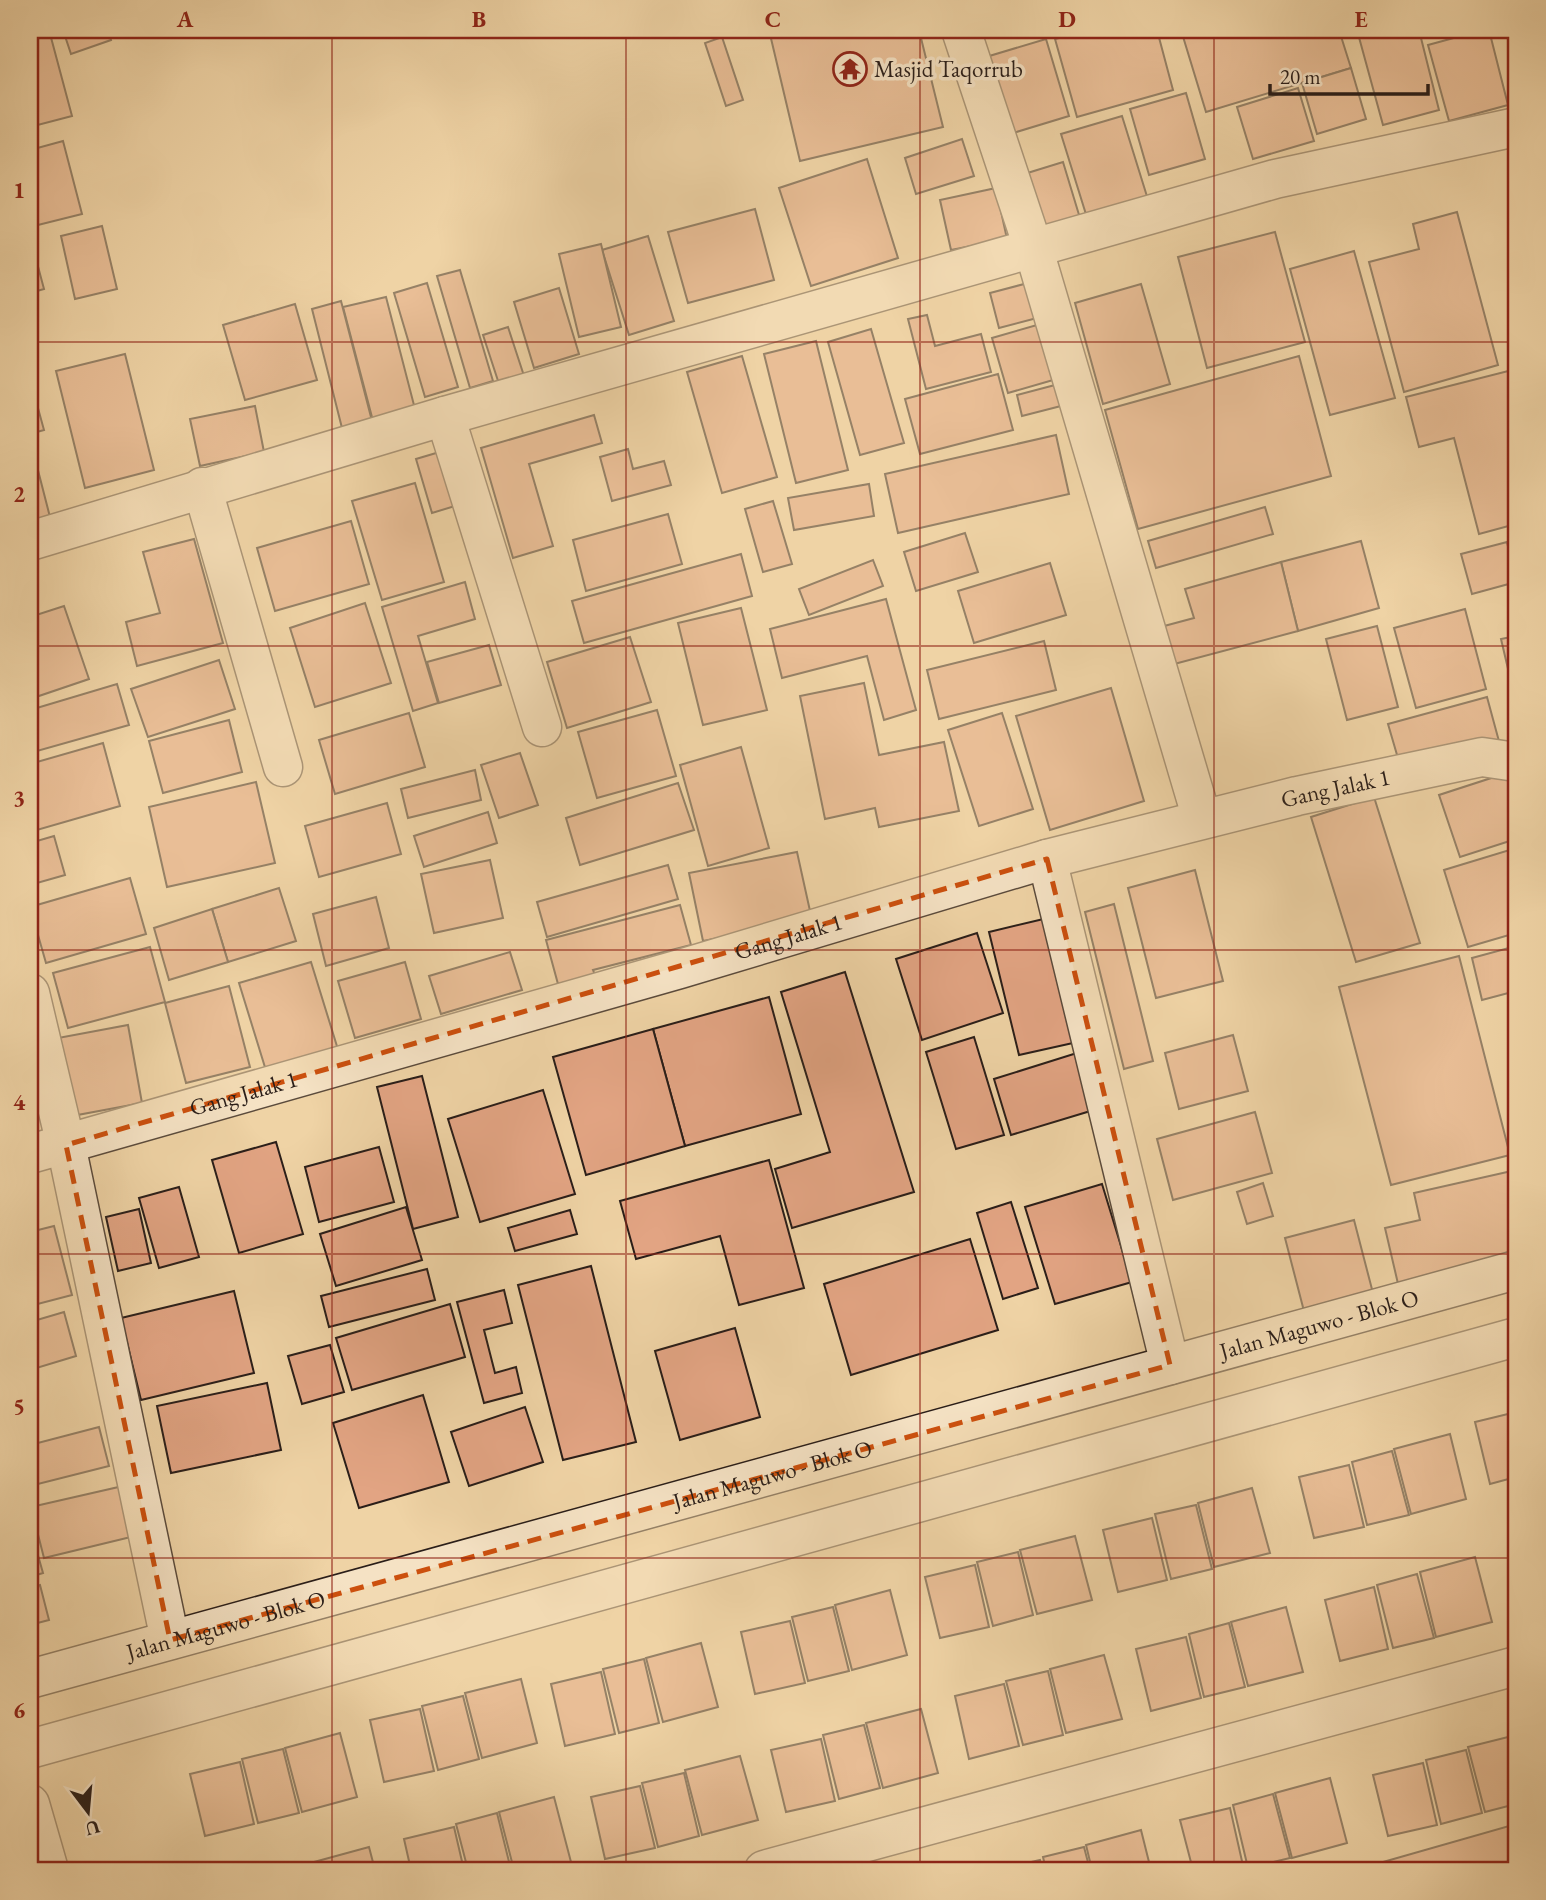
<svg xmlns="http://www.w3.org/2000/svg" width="1546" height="1900" font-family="'EB Garamond',serif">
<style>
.building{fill:#e2a483;stroke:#2a1e19;stroke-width:2}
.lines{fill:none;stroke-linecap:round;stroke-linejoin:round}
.street-casing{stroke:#5b4b3c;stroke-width:41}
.secondary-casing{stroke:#2a1e19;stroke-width:41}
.street{stroke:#f5e2c4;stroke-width:38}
.secondary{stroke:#f5e2c4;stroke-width:38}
.marked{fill:none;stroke:#cc500e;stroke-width:5;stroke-dasharray:14 9;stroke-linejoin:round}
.grid{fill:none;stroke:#8f2418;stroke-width:2;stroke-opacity:0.55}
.labels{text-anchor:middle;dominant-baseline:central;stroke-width:7;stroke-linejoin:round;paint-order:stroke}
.poi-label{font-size:23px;fill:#2a1e19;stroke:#f5e2c4;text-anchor:start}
.street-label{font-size:23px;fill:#2a1e19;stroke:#f5e2c4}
.neatline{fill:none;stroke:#8f2418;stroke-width:2.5}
.grid-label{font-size:23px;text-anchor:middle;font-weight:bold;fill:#8f2418}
</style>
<rect width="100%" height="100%" fill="#efd3a5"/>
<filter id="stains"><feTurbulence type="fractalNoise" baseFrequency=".00286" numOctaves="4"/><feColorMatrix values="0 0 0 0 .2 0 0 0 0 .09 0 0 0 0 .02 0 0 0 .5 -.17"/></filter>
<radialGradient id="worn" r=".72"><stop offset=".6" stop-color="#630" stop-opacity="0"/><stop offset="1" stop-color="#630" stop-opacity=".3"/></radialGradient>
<g class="building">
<path d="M30,30H49L72,116L30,127Z"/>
<path d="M63,30H108L111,40L71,54Z"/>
<path d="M769,30H919L943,127L800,161Z"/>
<path d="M1036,30H1058L1038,35Z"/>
<path d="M1089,30H1157L1173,90L1077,117L1055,39Z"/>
<path d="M1181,30H1339L1351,68L1206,112Z"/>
<path d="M1357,30H1419L1439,110L1383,125Z"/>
<path d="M1483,30H1489L1508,105L1449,121L1428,45Z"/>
<path d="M722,37L743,100L726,106L705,43Z"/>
<path d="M1046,39L1069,116L1010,134L986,57Z"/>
<path d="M1351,68L1366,119L1317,134L1302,83Z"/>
<path d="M1298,88L1314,141L1253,159L1237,107Z"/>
<path d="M1186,93L1205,159L1149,175L1130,109Z"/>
<path d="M1122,116L1150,206L1089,224L1061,134Z"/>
<path d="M962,139L974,176L916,194L905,158Z"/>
<path d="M63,141L82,214L30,227V150Z"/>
<path d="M867,159L898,258L811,286L779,188Z"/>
<path d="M1063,162L1083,228L1041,241L1021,175Z"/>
<path d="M996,188L1007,239L951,250L940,200Z"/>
<path d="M755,209L774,280L688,303L668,232Z"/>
<path d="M1457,212L1498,365L1404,392L1369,262L1419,249L1413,224Z"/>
<path d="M102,226L117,289L75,299L61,236Z"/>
<path d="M1275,232L1305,342L1207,368L1178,257Z"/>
<path d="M648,236L674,321L629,335L602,250Z"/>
<path d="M601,244L621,327L579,337L559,254Z"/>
<path d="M1354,251L1395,398L1330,415L1290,269Z"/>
<path d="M36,259L44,289L30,293V260Z"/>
<path d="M460,270L493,381L470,388L437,276Z"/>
<path d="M427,283L458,387L425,397L394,293Z"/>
<path d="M1028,283L1037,318L999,328L990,293Z"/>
<path d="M1141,284L1170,384L1103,404L1075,303Z"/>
<path d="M559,288L579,354L534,368L514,302Z"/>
<path d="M386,297L415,409L373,421L343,307Z"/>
<path d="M341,301L372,421L342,428L312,309Z"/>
<path d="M295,304L317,380L245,400L223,325Z"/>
<path d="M927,315L935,346L981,334L991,372L926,389L908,319Z"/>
<path d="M1044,323L1060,378L1008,393L992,338Z"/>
<path d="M508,327L527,385L502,393L483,335Z"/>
<path d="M871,329L904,443L860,455L828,342Z"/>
<path d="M816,341L848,470L796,483L764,354Z"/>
<path d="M125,354L154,470L85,488L56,371Z"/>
<path d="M742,356L777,477L722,493L687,372Z"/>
<path d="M1299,356L1331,476L1138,529L1105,410Z"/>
<path d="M1516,369V524L1479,534L1454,438L1419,447L1406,397Z"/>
<path d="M998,374L1013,430L920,454L905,399Z"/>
<path d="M30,379L44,430L30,434Z"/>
<path d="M1055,385L1061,406L1022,416L1017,395Z"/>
<path d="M255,406L264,452L200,466L190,419Z"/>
<path d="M594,415L602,443L529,464L553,546L513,558L481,448Z"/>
<path d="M1056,435L1069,494L898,533L885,474Z"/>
<path d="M30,439L51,521L30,526Z"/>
<path d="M453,448L468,502L432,513L416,459Z"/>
<path d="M628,449L633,469L664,461L671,485L612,501L600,457Z"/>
<path d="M415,483L444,582L382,600L352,501Z"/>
<path d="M869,484L874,516L794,530L788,498Z"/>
<path d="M773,501L792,564L763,572L745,509Z"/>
<path d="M1265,507L1273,534L1156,568L1148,541Z"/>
<path d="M668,514L682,564L586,591L573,540Z"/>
<path d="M351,521L369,584L275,611L257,548Z"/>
<path d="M965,533L978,572L916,591L904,552Z"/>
<path d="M194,539L223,643L137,666L126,622L160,613L143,552Z"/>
<path d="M1361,541L1379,608L1298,631L1281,562Z"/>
<path d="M1507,542L1516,582L1472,594L1461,554Z"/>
<path d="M741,554L752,596L584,643L572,601Z"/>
<path d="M873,560L883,586L809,615L799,589Z"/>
<path d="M1281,562L1298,631L1163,667L1153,629L1194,618L1185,589Z"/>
<path d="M1050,563L1066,615L974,643L958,591Z"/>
<path d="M465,582L475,619L418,636L438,703L413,711L382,607Z"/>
<path d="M886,599L916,710L884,720L867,656L782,678L770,629Z"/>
<path d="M365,603L391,683L315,707L290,628Z"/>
<path d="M64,606L89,679L30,699V617Z"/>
<path d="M741,608L767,710L703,725L678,623Z"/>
<path d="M1465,609L1486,689L1416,708L1394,628Z"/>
<path d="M1377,626L1398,707L1347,720L1326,639Z"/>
<path d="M1516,636V703L1501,639Z"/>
<path d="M630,637L651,702L567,728L547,662Z"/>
<path d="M1044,641L1056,690L939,719L927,670Z"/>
<path d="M489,645L501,685L439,703L427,662Z"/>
<path d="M219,660L235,709L148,737L131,689Z"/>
<path d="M864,683L879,755L944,742L959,811L879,827L875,808L825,819L800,696Z"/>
<path d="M117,684L129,725L30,753V710Z"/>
<path d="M1111,688L1144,801L1050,830L1016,716Z"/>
<path d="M1487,697L1500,745L1402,772L1388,724Z"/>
<path d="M657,710L676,776L597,798L578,732Z"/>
<path d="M409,713L425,767L335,794L319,740Z"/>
<path d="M1002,713L1033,809L979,826L948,730Z"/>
<path d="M229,720L242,772L163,793L149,741Z"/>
<path d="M103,743L120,806L30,832V764Z"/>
<path d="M741,747L769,848L708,866L680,765Z"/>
<path d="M520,753L538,805L499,818L481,765Z"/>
<path d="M475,770L481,800L408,818L401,789Z"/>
<path d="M1516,770V839L1460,857L1439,795Z"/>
<path d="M256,782L275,863L167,887L149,807Z"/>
<path d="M678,783L694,830L580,865L566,818Z"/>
<path d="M1374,797L1420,943L1356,962L1311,817Z"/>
<path d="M387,803L401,854L319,877L305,826Z"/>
<path d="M488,812L497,843L424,867L414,836Z"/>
<path d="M54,836L65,875L30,885V843Z"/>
<path d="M1516,848V933L1468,947L1444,870Z"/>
<path d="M797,852L812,920L703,941L689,873Z"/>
<path d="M490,860L503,918L434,933L421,874Z"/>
<path d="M668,865L678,899L547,937L537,902Z"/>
<path d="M1195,870L1223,981L1156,998L1128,888Z"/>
<path d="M130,878L146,934L46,963L30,907Z"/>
<path d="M279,888L296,941L228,962L212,909Z"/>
<path d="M376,897L389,948L326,966L313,914Z"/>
<path d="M1114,904L1153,1061L1124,1069L1085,912Z"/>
<path d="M680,905L691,945L593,970L595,975L558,984L546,940Z"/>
<path d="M212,909L228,962L169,980L154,928Z"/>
<path d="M1052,917L1082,1041L1019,1055L989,932Z"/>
<path d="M977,933L1003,1013L922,1040L896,959Z"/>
<path d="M1516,946V991L1482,1000L1472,958Z"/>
<path d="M150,947L165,1002L68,1028L53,973Z"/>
<path d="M510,952L522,990L441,1014L429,976Z"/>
<path d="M1459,956L1510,1155L1391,1185L1339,987Z"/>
<path d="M311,962L340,1056L268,1077L239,983Z"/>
<path d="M405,962L421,1019L355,1038L338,981Z"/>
<path d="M845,972L914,1192L792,1228L775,1169L830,1152L781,992Z"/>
<path d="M229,986L250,1067L186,1083L165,1003Z"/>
<path d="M769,997L801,1114L685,1146L653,1029Z"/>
<path d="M128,1025L142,1103L72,1116L58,1038Z"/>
<path d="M653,1029L685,1146L586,1175L553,1057Z"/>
<path d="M1233,1035L1248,1091L1179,1109L1165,1053Z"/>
<path d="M974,1037L1004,1135L956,1149L926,1052Z"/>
<path d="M1080,1052L1097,1109L1011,1135L994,1079Z"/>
<path d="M422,1076L458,1217L413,1229L377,1087Z"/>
<path d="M543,1090L575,1194L480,1222L448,1119Z"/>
<path d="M1255,1112L1272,1173L1173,1200L1157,1139Z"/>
<path d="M276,1142L303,1234L239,1253L212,1160Z"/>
<path d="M379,1147L394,1202L319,1222L305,1167Z"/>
<path d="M769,1160L804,1288L739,1305L720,1236L636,1259L620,1201Z"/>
<path d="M1516,1170V1261L1399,1288L1385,1228L1420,1220L1414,1193Z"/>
<path d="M1263,1183L1273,1216L1247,1224L1237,1192Z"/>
<path d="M1102,1184L1132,1282L1055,1304L1025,1207Z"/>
<path d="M179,1187L199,1257L159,1268L139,1198Z"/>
<path d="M1011,1202L1038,1288L1003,1299L977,1213Z"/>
<path d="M406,1207L422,1260L336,1286L320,1234Z"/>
<path d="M139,1209L151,1263L118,1271L106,1217Z"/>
<path d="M570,1210L577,1234L515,1251L508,1228Z"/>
<path d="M1354,1220L1374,1297L1305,1315L1285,1238Z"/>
<path d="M54,1226L72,1295L30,1306V1232Z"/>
<path d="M970,1239L998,1330L851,1375L824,1284Z"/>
<path d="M591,1266L636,1442L563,1460L518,1285Z"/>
<path d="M427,1269L435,1300L329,1327L321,1296Z"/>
<path d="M504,1290L512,1323L484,1330L495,1373L516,1367L522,1393L484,1403L457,1302Z"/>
<path d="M234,1291L254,1373L141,1400L121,1318Z"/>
<path d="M450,1304L465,1357L352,1390L336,1338Z"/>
<path d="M64,1312L76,1356L30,1370V1322Z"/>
<path d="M735,1328L760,1417L680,1440L655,1351Z"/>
<path d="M330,1345L344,1392L302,1404L288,1356Z"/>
<path d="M267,1383L281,1450L171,1473L157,1406Z"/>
<path d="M423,1395L449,1482L359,1508L333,1423Z"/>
<path d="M525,1407L543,1462L469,1486L451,1432Z"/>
<path d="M1516,1412V1477L1490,1484L1475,1422Z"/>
<path d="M99,1427L109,1466L30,1486V1445Z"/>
<path d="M1450,1434L1466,1499L1411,1514L1394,1449Z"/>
<path d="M1392,1451L1409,1515L1367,1525L1352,1462Z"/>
<path d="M1349,1465L1364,1527L1314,1538L1299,1477Z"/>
<path d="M123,1486L135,1536L44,1558L31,1507Z"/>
<path d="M1252,1488L1270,1553L1214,1567L1198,1503Z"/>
<path d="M1196,1505L1212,1569L1171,1579L1155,1514Z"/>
<path d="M1152,1518L1167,1580L1118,1592L1103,1530Z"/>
<path d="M30,1527L43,1573L30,1577Z"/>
<path d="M1075,1536L1092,1600L1037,1614L1020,1550Z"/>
<path d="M1516,1544V1580L1509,1546Z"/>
<path d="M1018,1552L1033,1615L993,1626L977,1562Z"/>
<path d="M1475,1557L1492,1622L1436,1637L1420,1572Z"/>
<path d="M975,1565L989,1627L940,1638L925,1577Z"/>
<path d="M1417,1574L1434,1638L1393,1648L1377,1585Z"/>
<path d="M40,1585L49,1620L30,1625V1588Z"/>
<path d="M1374,1587L1388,1649L1340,1661L1325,1600Z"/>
<path d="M890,1590L907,1655L852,1670L835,1605Z"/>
<path d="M833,1607L849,1671L808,1681L792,1617Z"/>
<path d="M1286,1607L1303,1672L1248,1686L1231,1622Z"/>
<path d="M790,1621L805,1683L755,1694L741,1632Z"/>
<path d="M1229,1623L1245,1687L1204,1697L1189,1634Z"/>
<path d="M1186,1637L1201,1698L1151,1711L1136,1649Z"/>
<path d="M701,1643L718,1707L663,1722L646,1658Z"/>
<path d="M1104,1655L1122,1719L1066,1733L1050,1669Z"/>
<path d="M644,1659L659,1723L619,1733L603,1669Z"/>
<path d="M1048,1671L1063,1735L1023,1745L1006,1681Z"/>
<path d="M601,1672L615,1734L565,1746L551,1684Z"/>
<path d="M521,1679L537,1743L482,1758L465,1693Z"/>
<path d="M1004,1684L1019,1746L969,1759L955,1696Z"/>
<path d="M463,1696L479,1759L438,1770L422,1706Z"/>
<path d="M420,1709L434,1771L384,1782L370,1720Z"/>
<path d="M921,1709L938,1773L883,1788L866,1723Z"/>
<path d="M864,1725L880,1788L839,1799L823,1735Z"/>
<path d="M340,1733L357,1797L302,1812L285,1748Z"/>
<path d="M1516,1735V1804L1485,1812L1468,1747Z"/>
<path d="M821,1739L835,1801L786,1812L771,1750Z"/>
<path d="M283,1749L299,1813L258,1823L242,1759Z"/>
<path d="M1466,1750L1482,1813L1441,1824L1426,1760Z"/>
<path d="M740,1756L758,1820L702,1835L685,1770Z"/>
<path d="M240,1762L254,1824L205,1836L190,1774Z"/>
<path d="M1423,1763L1437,1825L1388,1836L1373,1775Z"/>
<path d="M684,1773L699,1836L658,1847L642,1783Z"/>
<path d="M1330,1778L1347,1843L1292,1858L1275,1793Z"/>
<path d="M640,1786L655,1848L605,1859L591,1797Z"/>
<path d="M1273,1794L1290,1858L1248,1868L1233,1805Z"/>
<path d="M554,1797L571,1862L538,1870H514L499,1812Z"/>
<path d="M1230,1808L1244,1870H1193L1180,1820Z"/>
<path d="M497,1813L511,1870H468L456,1824Z"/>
<path d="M1516,1824V1870H1355Z"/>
<path d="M454,1827L464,1870H411L404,1839Z"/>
<path d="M1141,1830L1151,1870H1092L1086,1845Z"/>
<path d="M369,1847L375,1870H316L314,1862Z"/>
<path d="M1084,1847L1090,1870H1046L1043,1857Z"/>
<path d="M1040,1860L1043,1870H997Z"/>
<path d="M312,1864L314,1870H285Z"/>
</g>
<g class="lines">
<g class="street-casing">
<g id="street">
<path d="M961,30L1033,247L1202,819"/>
<path d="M445,416L542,727"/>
<path d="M202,487L283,767"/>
<path d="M30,541L445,416L1275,179L1516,127"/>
<path d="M1047,859L1170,1365"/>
<path d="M30,993L66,1145L170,1640"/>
<path id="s1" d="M30,1154L680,969L1047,859L1297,796L1482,757L1516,762"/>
<path d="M30,1749L1516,1337"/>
<path d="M30,1804L49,1870"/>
<path d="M764,1870L1516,1666"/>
</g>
</g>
<g class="secondary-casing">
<g id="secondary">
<path id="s2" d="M30,1679L1516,1270"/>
</g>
</g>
<use href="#street" class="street"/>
<use href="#secondary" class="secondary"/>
</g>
<path d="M0 0H1546V1900H0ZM1047,859L1170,1365L170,1640L66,1145Z" fill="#efd3a5" fill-opacity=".55" fill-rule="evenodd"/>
<path class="marked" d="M1047,859L1170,1365L170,1640L66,1145Z"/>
<path class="grid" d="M332,30V1870M626,30V1870M920,30V1870M1214,30V1870M30,342H1516M30,646H1516M30,950H1516M30,1254H1516M30,1558H1516"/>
<defs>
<g id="temple-ring" transform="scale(1.75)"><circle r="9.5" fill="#f5e2c4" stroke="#8f2418" stroke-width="1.5"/><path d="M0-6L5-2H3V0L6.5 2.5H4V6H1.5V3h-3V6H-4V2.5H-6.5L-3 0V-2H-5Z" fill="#8f2418"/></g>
</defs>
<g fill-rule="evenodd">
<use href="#temple-ring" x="850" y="69"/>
</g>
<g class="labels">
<g class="poi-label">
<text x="874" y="69">Masjid Taqorrub</text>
</g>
<g class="street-label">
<text stroke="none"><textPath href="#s1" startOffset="1356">Gang Jalak 1</textPath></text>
<text stroke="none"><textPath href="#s1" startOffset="789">Gang Jalak 1</textPath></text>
<text stroke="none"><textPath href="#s1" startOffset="222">Gang Jalak 1</textPath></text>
<text stroke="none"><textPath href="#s2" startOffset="1337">Jalan Maguwo - Blok O</textPath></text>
<text stroke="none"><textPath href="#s2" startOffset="770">Jalan Maguwo - Blok O</textPath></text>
<text stroke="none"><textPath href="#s2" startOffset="203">Jalan Maguwo - Blok O</textPath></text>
</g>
</g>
<rect width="1546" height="1900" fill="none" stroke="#efd3a5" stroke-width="77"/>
<g transform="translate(88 1812) rotate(164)" stroke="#f5e2c4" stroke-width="5" paint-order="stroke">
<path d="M0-5L12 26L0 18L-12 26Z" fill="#2a1e19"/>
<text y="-10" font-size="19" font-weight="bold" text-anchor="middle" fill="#2a1e19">U</text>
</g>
<path d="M1270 84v10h158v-10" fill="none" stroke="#2a1e19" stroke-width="3.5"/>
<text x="1280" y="84" font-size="21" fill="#2a1e19" stroke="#f5e2c4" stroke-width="5" paint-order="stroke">20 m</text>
<rect x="38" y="38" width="1470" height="1824" class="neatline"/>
<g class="grid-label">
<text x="185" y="27">A</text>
<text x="479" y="27">B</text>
<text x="773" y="27">C</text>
<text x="1067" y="27">D</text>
<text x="1361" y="27">E</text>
<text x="19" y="198">1</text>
<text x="19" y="502">2</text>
<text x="19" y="806">3</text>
<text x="19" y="1110">4</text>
<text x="19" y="1414">5</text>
<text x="19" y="1718">6</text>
</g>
<rect width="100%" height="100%" filter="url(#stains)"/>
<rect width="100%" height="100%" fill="url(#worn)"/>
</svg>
